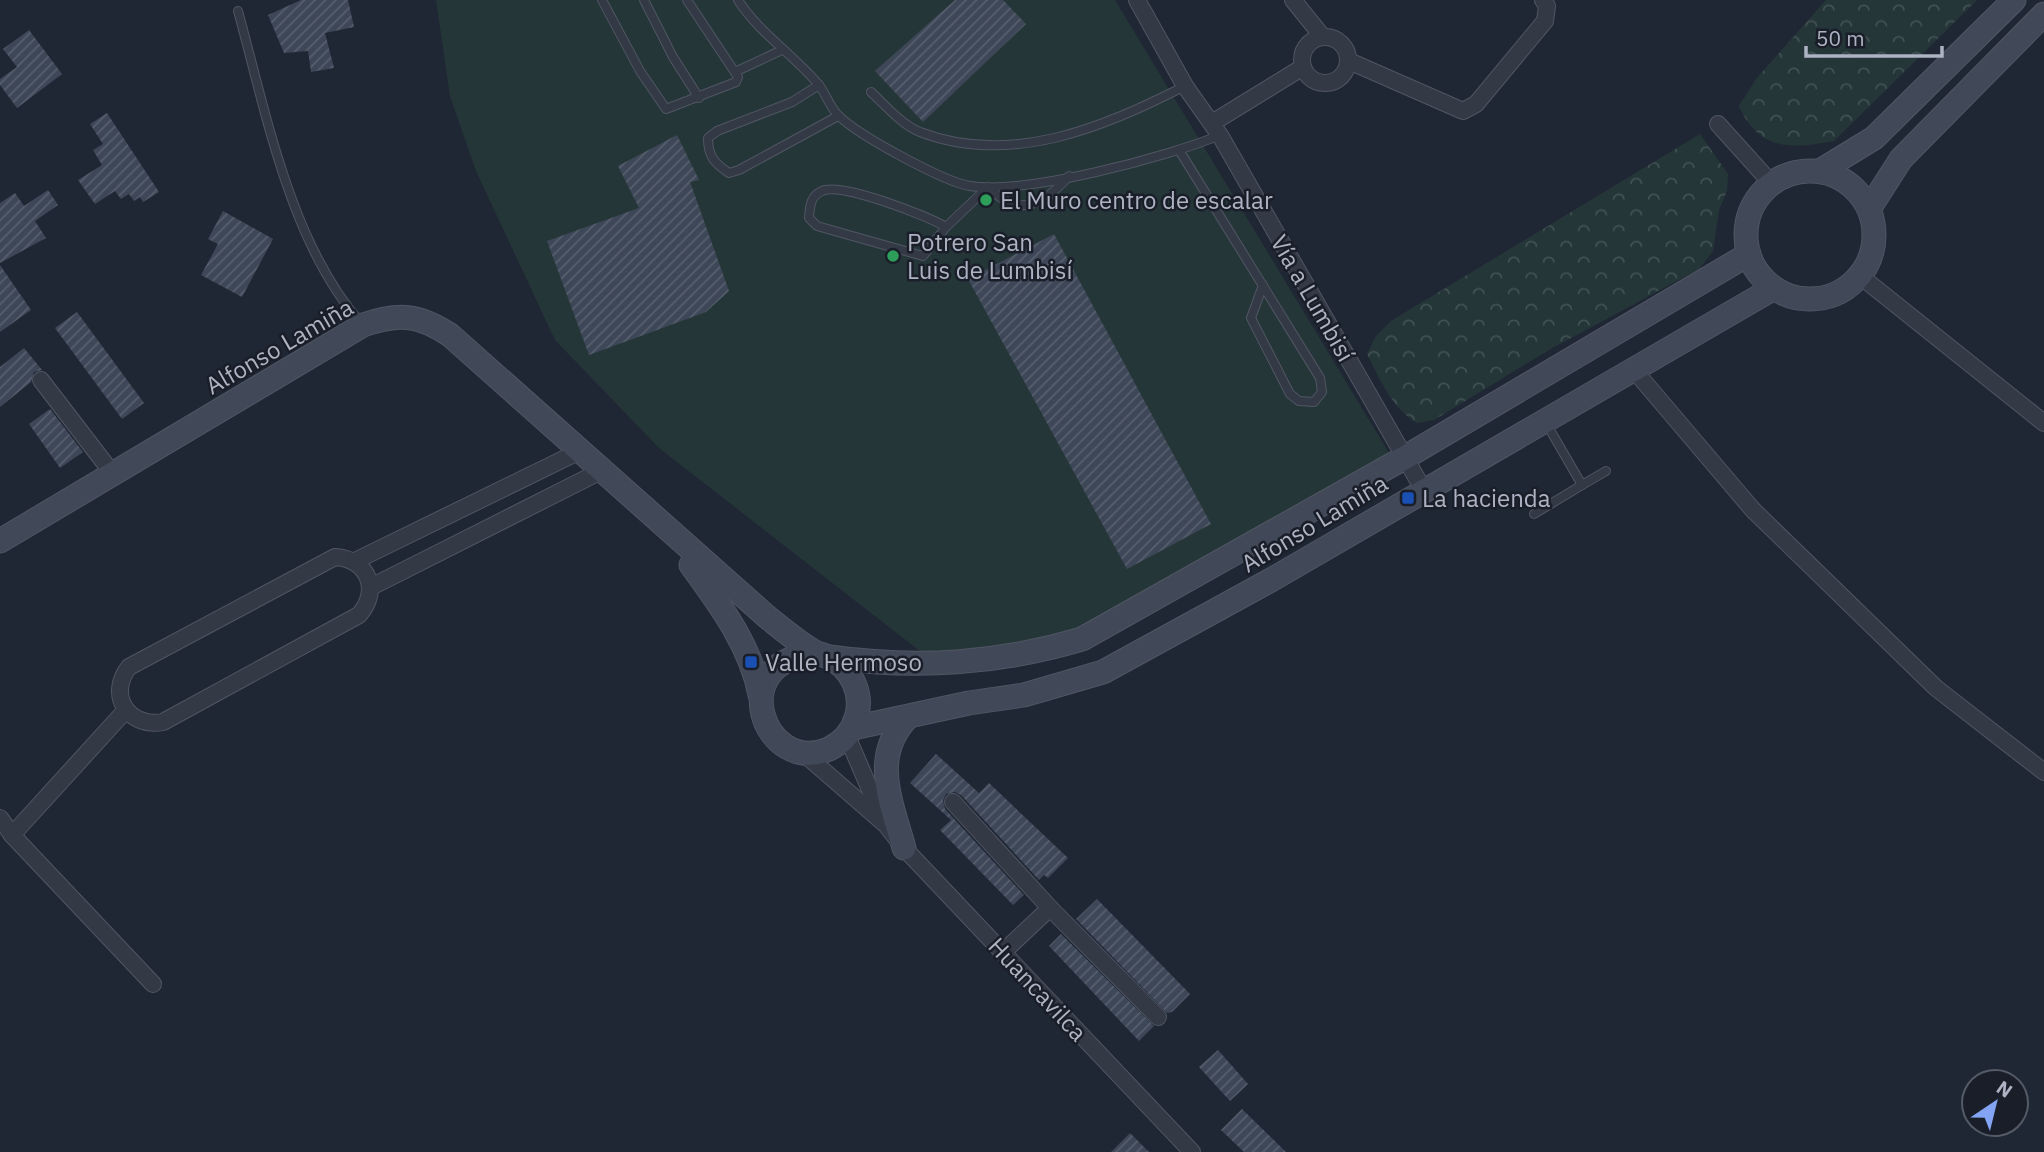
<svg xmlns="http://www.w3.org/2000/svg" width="2044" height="1152" font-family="'IBM Plex Sans',sans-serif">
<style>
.grass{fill:#253638}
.park{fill:url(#park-crowns)}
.building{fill:url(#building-hatch)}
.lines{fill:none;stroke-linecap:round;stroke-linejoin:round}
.lane-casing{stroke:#505663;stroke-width:10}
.street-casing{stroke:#505663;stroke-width:18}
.secondary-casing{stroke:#505663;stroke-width:25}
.lane{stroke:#333945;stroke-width:8}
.street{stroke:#333945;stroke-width:16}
.secondary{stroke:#414858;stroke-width:23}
.leisure-dot{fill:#2e9e5b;stroke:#191e29;stroke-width:2.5}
.transit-dot{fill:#1a4fb4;stroke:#191e29;stroke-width:2.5}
.labels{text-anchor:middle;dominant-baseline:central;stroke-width:5;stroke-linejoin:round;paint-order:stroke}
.poi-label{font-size:24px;fill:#adb3c2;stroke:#191e29;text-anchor:start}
.street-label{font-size:24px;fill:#adb3c2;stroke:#191e29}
</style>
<defs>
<pattern id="park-crowns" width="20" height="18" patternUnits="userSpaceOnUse" patternTransform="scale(1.75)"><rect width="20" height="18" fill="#253638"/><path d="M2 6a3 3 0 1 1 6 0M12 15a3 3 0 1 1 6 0" fill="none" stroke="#425153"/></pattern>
<pattern id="building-hatch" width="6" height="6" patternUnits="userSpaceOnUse" patternTransform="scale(1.75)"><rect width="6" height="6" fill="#3e4757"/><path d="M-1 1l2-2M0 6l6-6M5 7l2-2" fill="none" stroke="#575f6e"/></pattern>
</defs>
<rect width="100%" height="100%" fill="#202734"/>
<path class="grass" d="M436,0H1115L1389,453L1404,458L1082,639L925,655L659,448L555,340L476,171L450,96Z"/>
<g class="park">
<path d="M1826,0H1977L1834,141C1791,149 1759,151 1739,106L1756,79Z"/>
<path d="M1700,134L1728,174L1727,191L1719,210L1713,251L1699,269L1547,351L1434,420L1417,423C1391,407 1381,381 1367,354L1376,336L1391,321Z"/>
</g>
<g class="building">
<path d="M301,0H348L354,27L325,33L334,68L311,72L308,51L284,53L268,15Z"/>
<path d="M955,0H1003L1026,24L923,122L875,71Z"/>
<path d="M29,30L62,74L17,108L0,85V79L17,67L3,49Z"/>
<path d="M107,113L159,192L143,202L140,197L134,201L129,194L121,199L115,191L95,204L78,180L102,165L93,150L103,144L90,124Z"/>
<path d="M677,135L699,180L690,182L729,291L706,312L589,355L547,241L639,208L618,166Z"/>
<path d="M48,190L58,205L35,221L46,238L0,263V203L15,193L24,206Z"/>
<path d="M223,211L273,239L242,297L201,275L218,244L208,239Z"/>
<path d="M1054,234L1211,524L1127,569L968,279Z"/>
<path d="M0,265L31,310L0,332Z"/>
<path d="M77,312L144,403L122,419L55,328Z"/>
<path d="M24,348L42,370L34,372L31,382L0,407V367Z"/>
<path d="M50,409L83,452L60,468L29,424Z"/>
<path d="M936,754L979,793L989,783L1068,858L1048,878L1044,875L1039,880L961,795L955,792L946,794L943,800L945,809L1024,895L1013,905L940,830L951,820L910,783Z"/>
<path d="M1097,899L1190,994L1172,1012L1167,1013L1076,919Z"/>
<path d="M1061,934L1154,1026L1139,1041L1049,946Z"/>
<path d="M1218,1050L1248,1084L1230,1101L1199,1067Z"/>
<path d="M1242,1109L1286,1152H1244L1221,1130Z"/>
<path d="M1130,1133L1149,1152H1111Z"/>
</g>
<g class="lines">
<g class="lane-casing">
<g id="lane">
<path d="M602,0L640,71L666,109L736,82L738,77L687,0"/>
<path d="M644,0L673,57L699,98"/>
<path d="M738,0C759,33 794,55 819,85C826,94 830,108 839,116C858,135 944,182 970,186C1024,195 1168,157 1220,135"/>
<path d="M238,11C266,112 290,243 361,323"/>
<path d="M737,71L782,50"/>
<path d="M819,85L792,102L717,131L708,138C708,156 714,163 729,173L739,170L838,116"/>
<path d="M871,92C885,105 902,125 920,132C1011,167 1104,127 1185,86"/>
<path d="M1179,150L1320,378L1322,392L1314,402L1299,401L1290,394L1251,318L1263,285"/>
<path d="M946,227C928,216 841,182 822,191C810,196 810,207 809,218L817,226L923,256L946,227L988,187C1019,219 1043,205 1069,176"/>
<path d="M1582,485L1606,471"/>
<path d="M1534,514L1582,485L1546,423"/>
</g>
</g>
<g class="street-casing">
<g id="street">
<path d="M1137,0L1185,86L1221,137L1423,489"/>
<path d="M1293,0L1322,36"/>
<circle cx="1325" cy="60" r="23"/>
<path d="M1349,61L1463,111L1476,104L1545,21L1547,6L1543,0"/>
<path d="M1212,123L1303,67"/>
<path d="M1718,124L1772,184"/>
<path d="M1859,275L2044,423"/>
<path d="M1634,370L1753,510L1936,688L2044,772"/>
<path d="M41,380L113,474"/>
<path d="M335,557C368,559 381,590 359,615L163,722C128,728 107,695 129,667Z"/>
<path d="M355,561L580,451"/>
<path d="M371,587L601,471"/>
<path d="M847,736L880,813"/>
<path d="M802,752L886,825L904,848L1192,1152"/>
<path d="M953,802L1050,908"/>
<path d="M0,818L12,835L153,984"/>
<path d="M12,835L125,711"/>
<path d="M1003,952L1050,908L1158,1017"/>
</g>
</g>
<g class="secondary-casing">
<g id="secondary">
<path d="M1820,171L1874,138L2014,0"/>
<circle cx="1810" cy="235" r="64"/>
<path d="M1869,209L1901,159L2044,14"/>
<path d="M0,541L363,325C399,313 418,314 450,335L766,616C781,628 796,641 813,651C818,654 822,654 828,657C851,667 864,694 856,718C852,732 843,742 829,749C763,777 723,659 816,654"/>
<path d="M691,565C720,605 751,646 760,695"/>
<path d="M829,657C917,669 998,664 1082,639L1404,458L1749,254"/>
<path d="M853,728L969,703L1024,695L1103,672L1271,580L1774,288"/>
<path d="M904,848C891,801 870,756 908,717"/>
</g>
</g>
<use href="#lane" class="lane"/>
<use href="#street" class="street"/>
<use href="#secondary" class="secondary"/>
</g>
<g class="leisure-dot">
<circle cx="986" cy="200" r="7"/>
<circle cx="893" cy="256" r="7"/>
</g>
<g class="transit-dot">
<rect x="1401" y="491" width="14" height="14" rx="3.5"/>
<rect x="744" y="655" width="14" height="14" rx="3.5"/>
</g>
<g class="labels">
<g class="poi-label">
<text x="1000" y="200">El Muro centro de escalar</text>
<text x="907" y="242">Potrero San<tspan x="907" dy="28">Luis de Lumbisí</tspan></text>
<text x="1422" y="498">La hacienda</text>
<text x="765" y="662">Valle Hermoso</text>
</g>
<g class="street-label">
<text transform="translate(1313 298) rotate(60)">Vía a Lumbisí</text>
<text transform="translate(279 346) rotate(-30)">Alfonso Lamiña</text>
<text transform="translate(1314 523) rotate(-31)">Alfonso Lamiña</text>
<text transform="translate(1038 989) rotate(47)">Huancavilca</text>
</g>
</g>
<g transform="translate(1995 1103) rotate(35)"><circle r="33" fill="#191e29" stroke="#545a66" stroke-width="2"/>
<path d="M0-5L12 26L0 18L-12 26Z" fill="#82a4f3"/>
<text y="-10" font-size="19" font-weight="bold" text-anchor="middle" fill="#adb3c2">N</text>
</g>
<path d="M1806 46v10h136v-10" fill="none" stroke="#adb3c2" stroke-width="3.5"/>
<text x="1816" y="46" font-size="21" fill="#adb3c2" stroke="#191e29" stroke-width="5" paint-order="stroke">50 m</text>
</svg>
